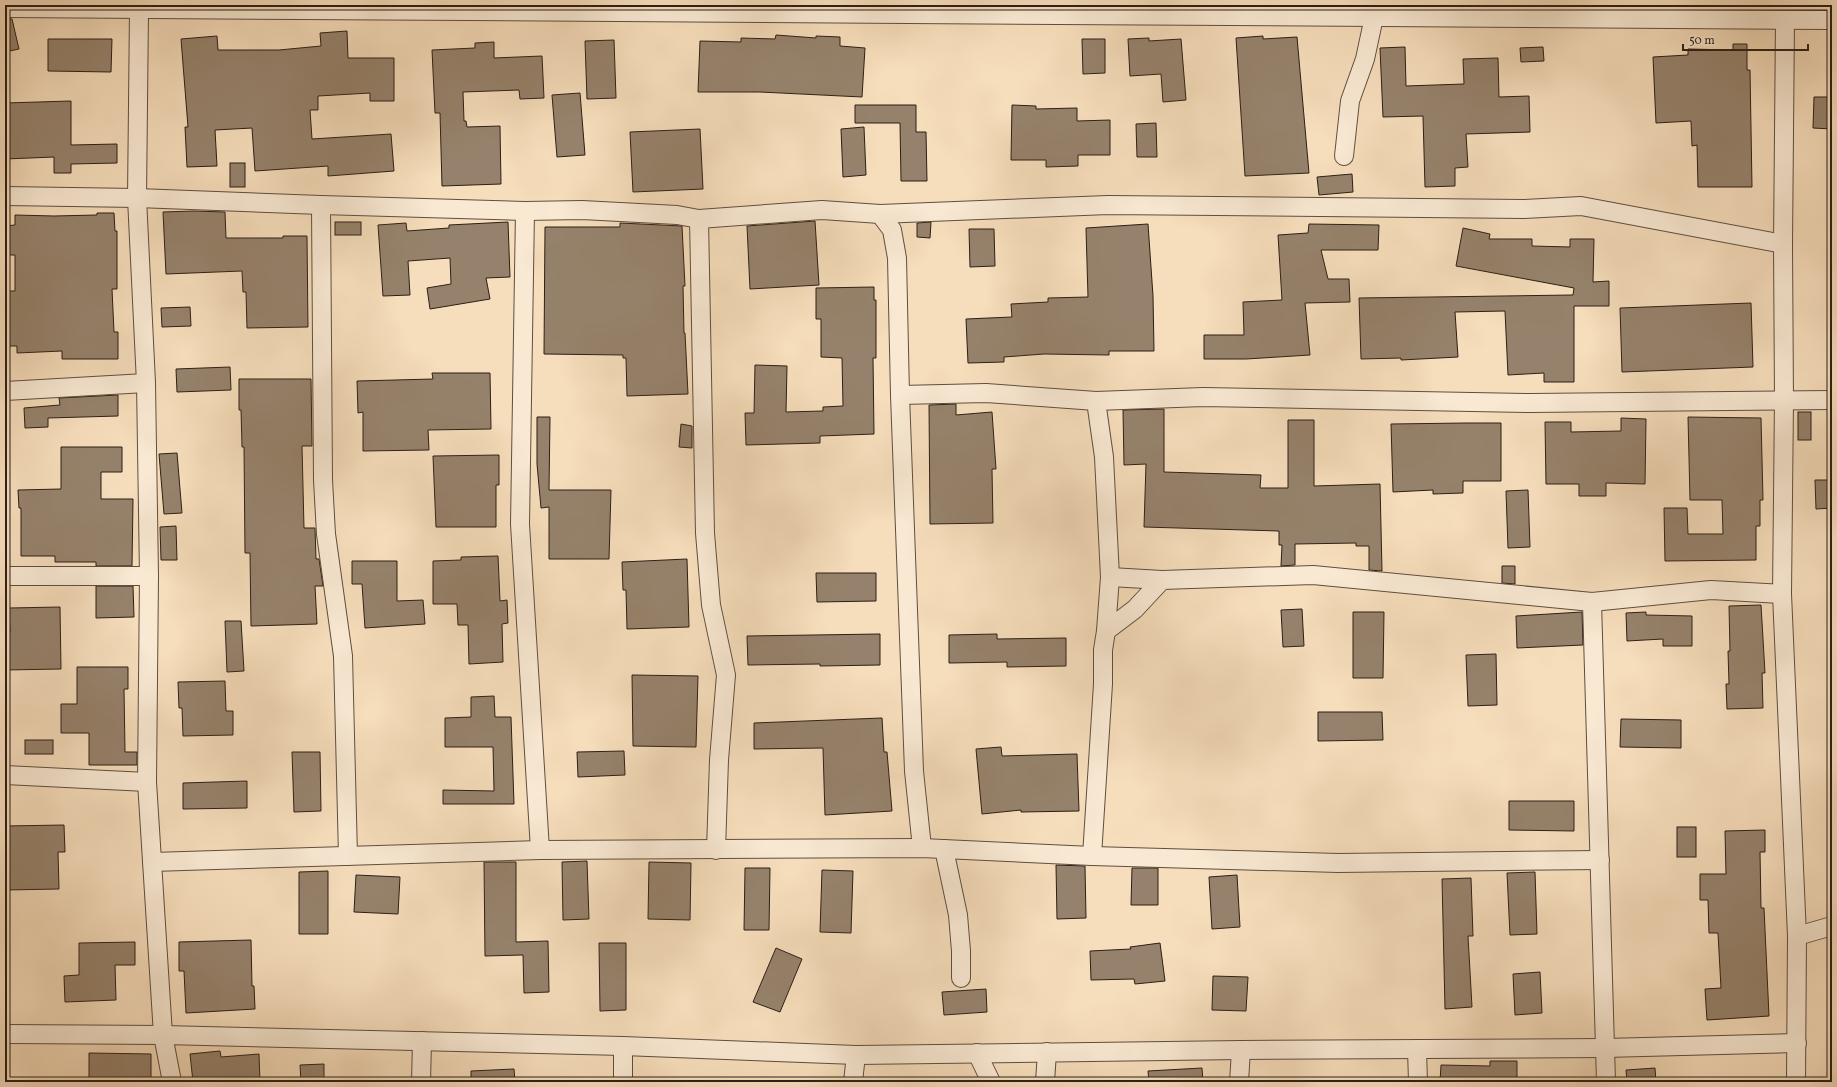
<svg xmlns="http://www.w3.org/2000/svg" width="1837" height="1087" font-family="Vollkorn,serif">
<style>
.building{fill:#96826c;stroke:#2d1f17}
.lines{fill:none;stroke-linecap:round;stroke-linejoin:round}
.minor-casing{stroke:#5f4e40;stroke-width:20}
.minor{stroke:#f9e9d3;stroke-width:18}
</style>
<rect width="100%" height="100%" fill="#f6ddbb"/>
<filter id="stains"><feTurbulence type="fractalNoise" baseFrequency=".005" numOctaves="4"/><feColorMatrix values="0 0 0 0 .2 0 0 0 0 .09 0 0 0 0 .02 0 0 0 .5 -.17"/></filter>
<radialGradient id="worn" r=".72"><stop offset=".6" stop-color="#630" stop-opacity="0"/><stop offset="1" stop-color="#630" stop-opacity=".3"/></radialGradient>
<g class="building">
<path d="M5,18L12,19L19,49L5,52Z"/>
<path d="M347,31L348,58H394V101H370V93L318,96V110H310L312,139L391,134L394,171L328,176V166L255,171L252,128L215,130L217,166L187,167L185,127H188L181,39L217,36L218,50H279L321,46L320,33Z"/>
<path d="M776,35L816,38V36L840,37V46L865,48L862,97L760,92H698L700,41L741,42V38L775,39Z"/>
<path d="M1263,36V39L1297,37L1309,173L1245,176L1236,38Z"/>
<path d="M1149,38V41L1181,39L1186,100L1163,102L1161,74L1130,76L1128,39Z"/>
<path d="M48,39H112L111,72L48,71Z"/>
<path d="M1082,39H1105V73L1083,74Z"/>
<path d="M614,40L616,98L587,99L585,41Z"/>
<path d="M494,42V58L542,56L544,98L520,99L519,90L463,92L464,121H466L467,127L500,126L501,184L442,186L440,113H435L432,50L475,48V43Z"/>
<path d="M1733,44H1747V70H1750L1752,187H1698L1697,145L1692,146L1691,121L1656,123L1653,57L1688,55V49L1733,50Z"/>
<path d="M1405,47L1406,86L1464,84L1463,59L1498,58L1499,97L1529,96L1530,132L1466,134L1468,167L1455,168V186L1425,187L1423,116L1383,117L1380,48Z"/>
<path d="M1543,47L1544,61L1521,62L1520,48Z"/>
<path d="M580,93L585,155L557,157L552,95Z"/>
<path d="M1814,97H1832V129L1813,128Z"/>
<path d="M71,101V145L117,144V163L71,164V173H54V157L5,159V103Z"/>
<path d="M855,105H916V132H926L927,181H901L900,123H855Z"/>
<path d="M1012,105L1036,106V109L1077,108V121L1110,120V155H1078V166L1046,167V160H1011Z"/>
<path d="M1156,123L1157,157H1137L1136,124Z"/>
<path d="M864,127L866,175L843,177L841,129Z"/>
<path d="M700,129L703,189L633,192L630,132Z"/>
<rect x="230" y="163" width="15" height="24"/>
<path d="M1352,174L1353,192L1319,195L1317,177Z"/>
<path d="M194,211L225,212L226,238H283V236H307L308,327L247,328L246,292H243L242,271L166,274L163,212Z"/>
<path d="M97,213H114L115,231H117V289H112L114,332H118V359H62V351L17,353V346H5V291H15V255H5V226L15,225V215L54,216L97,215Z"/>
<path d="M815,221L819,285L750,289L747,226Z"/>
<rect x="335" y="222" width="26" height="13"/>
<path d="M508,222L510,277L486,278L490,299L430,309L427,288L451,284L450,258L408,261L410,295L383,296L378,225L406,223L407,231L449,228V225Z"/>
<path d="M931,222L930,238L917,237V223Z"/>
<path d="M620,223L682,226L685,286H683L684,333H685L688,394L627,396L626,358H623V355L544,354L545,227H620Z"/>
<path d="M1148,224L1153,296L1154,351H1109V355L1044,354L1004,357V362L968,363L966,319L1012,317L1011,304L1048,302V298L1088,297L1086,228Z"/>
<path d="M1309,224L1379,225L1378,250H1321L1328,279H1349L1350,302L1305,303L1310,355L1246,359H1204V335H1244L1243,302L1282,300L1278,235L1308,233Z"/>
<path d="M1463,228L1490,234L1489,239H1532V246L1570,247V239H1594L1593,282L1609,281V306H1574V382H1544V373L1508,375L1505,311L1455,312L1458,357L1401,360V358L1361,359L1359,298L1573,295L1574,288L1456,266Z"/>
<path d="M969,229H994L995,266L970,267Z"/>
<path d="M874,287V300H876V358H873L874,434L820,436V443L746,445L745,413H754L755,365L787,366L786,412L823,411V407L843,406L842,358L821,357V319H816V288Z"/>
<path d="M1751,303L1753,367L1622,372L1620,308Z"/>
<path d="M190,307L191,326L162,327L161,308Z"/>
<path d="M230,367L231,390L177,392L176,369Z"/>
<path d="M432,373H490L491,429L428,430L429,450L363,451V412L358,413L357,381L433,379Z"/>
<path d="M239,379H311L312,446H302L304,528H315L316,559H319L323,586H315L317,624L251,626L250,553H245L244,447H242L241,410H239Z"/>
<path d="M118,395V416L48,418V427L25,428L24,408L60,405L59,398Z"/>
<path d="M956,404V415L992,412L996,469H992L993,523L930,524L929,405Z"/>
<path d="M1164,409V472L1261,475L1260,488H1288V420H1314V486L1380,484L1382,571L1369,570V546H1356V543L1295,544V565L1281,566L1282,545H1279V531L1144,527L1146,464L1124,465L1123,410Z"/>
<rect x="1798" y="412" width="13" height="28"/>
<path d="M537,417H550L549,490H611L609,559H549V507L541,508L537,464Z"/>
<path d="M1688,417L1761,418L1763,500H1760V526H1756V560L1665,561L1664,508H1687L1688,534H1723L1722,500H1690Z"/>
<path d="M1621,418L1646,419L1645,484L1606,483V496H1579V484H1546L1545,422H1571V432L1621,431Z"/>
<path d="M1465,423H1501V481H1463V493L1433,494V490L1393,492L1391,424Z"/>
<path d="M681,424L692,426V448L679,447Z"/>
<path d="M61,447H122V472H101V499H133L132,566H96V562H55V556H21V508H19L18,490L61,489Z"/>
<path d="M177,453L182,513L164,514L159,454Z"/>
<path d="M499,455V485H496V527H436L433,456Z"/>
<path d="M1815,480H1832V508L1816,509Z"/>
<path d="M1528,490L1530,547L1508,548L1506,491Z"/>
<path d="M176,526L177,560H161L160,527Z"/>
<path d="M498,556L500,601L507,600L508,623L502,624L503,662L469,664L468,625H458L457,604H433V561L461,560V557Z"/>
<path d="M687,559L689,627L627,629L626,590H623L622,562Z"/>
<path d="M352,561H397V601L423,600L425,624L365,628L362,584H352Z"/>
<path d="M1502,566H1515V584L1502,583Z"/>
<path d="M816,573H876V601L817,602Z"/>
<path d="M96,586H133L134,617L96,618Z"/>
<path d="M1761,605L1765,673H1762L1763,708L1727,709L1726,684H1729L1728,651H1730L1729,606Z"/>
<path d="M60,607L61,669L5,670V632H10L9,608Z"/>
<path d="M1302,609L1304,646L1283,647L1281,610Z"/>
<path d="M1353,612H1384L1383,678H1353Z"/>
<path d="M1582,612L1583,645L1517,648L1516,616Z"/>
<path d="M1646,612V615L1692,616V646H1663V639L1627,641L1626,613Z"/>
<path d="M225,621H241L244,671L227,672Z"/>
<path d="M880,634V665L820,666V664L748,665L747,636Z"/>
<path d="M997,634V639L1066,638V666L1007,667V662L949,663V635Z"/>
<path d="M1496,654L1497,705L1468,706L1466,655Z"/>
<path d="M77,667H128V689H124L125,752H137V765H89V733H61V704H77Z"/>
<path d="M632,675L698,676L696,747L633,746Z"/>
<path d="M225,681L226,711H233V735L183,736L182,708H179L178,682Z"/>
<path d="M494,696L495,717H511L514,804H443V790L494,791L493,747H445V718L471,717V697Z"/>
<path d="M1318,712H1382L1383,740L1318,741Z"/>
<path d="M882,718L884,752H887L892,811L825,815L823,748L754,749V723Z"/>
<path d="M1621,719L1681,720V748L1620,747Z"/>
<rect x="25" y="740" width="28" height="14"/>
<path d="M1001,747L1002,756L1077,754L1079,811L1021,812V810L982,814L976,749Z"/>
<path d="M624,751L625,775L578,777L577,752Z"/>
<path d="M292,752H320L321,811L294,812Z"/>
<path d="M247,781V808L183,809V783Z"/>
<path d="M1509,801H1574V831L1509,830Z"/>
<path d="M64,825L65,852H58L59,889L5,890V826Z"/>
<rect x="1677" y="827" width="19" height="30"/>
<path d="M1765,830V852H1760L1761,908H1764L1769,1016L1707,1020L1705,989L1721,988L1718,933H1709L1708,900H1700V874H1726L1725,831Z"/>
<path d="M587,861L589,919L563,920L562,862Z"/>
<path d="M484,862H516V942L548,941L549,992L524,993L523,955L485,956Z"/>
<path d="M649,862L691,863L690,920L648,919Z"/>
<path d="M1056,865L1085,866L1086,918L1057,919Z"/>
<path d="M745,868H770L769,930H744Z"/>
<path d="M1132,868H1158V905H1131Z"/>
<path d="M822,870L853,871L851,933L820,932Z"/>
<path d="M328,871V934H299V872Z"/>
<path d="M1535,872L1537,934L1510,935L1507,873Z"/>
<path d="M356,875L400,877L398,914L354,912Z"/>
<path d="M1237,875L1240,927L1212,929L1209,877Z"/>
<path d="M1471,878L1473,936H1468L1472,1007L1445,1009L1442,879Z"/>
<path d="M251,940L252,986H254L255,1009L186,1013L184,971H179V942Z"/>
<path d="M135,942V965H115L116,1000L65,1002L64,976L79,975V943Z"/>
<path d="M599,943H626V1010L600,1011Z"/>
<path d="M1160,943L1165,981L1135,984L1134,979L1091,980L1090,951L1131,949L1130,947Z"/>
<path d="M776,948L802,959L780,1012L753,1002Z"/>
<path d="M1540,972L1542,1013L1515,1015L1513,974Z"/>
<path d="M1213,976L1248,977L1246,1011L1212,1010Z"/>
<path d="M986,989L987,1012L944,1015L942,992Z"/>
<path d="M220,1051L221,1057L259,1054L260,1082H193L190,1054Z"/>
<path d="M89,1053L151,1054V1080L89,1079Z"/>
<path d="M1490,1061H1517V1082H1440L1441,1065L1490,1066Z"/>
<path d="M324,1064V1082H301L300,1065Z"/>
<path d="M1202,1068L1203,1082H1149L1148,1071Z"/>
<path d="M1655,1068L1656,1082H1627L1626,1070Z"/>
<path d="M514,1069L515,1082H471V1071Z"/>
</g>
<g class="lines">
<g class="minor-casing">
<g id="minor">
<path d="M5,8L1832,20"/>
<path d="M139,10L137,198L146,383L149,576L147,782L163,1035L172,1082"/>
<path d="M1785,20L1783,244L1784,400L1782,594L1797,936L1796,1082"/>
<path d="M1344,156L1350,101L1365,59L1374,17"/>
<path d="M5,196L137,198L321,205L525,211L582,210L677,215L699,219L822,210L880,214L1108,205L1524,209L1581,206L1783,244"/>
<path d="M321,205L323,480L326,534L343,656L348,856"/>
<path d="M525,211L520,524L540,850"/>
<path d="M880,214L892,230L897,258L900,395L914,771L922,848"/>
<path d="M699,219L705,533L711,605L726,675L719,760L716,850"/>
<path d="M5,391L146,383"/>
<path d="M900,395L986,393L1096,401L1203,397L1530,403L1832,400"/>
<path d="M1096,401L1104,457L1110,577L1106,631"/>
<path d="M5,576H149"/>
<path d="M1110,577L1162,580"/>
<path d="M1592,602L1606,1082"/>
<path d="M5,775L147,782"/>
<path d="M944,849L958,915L961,951V978"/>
<path d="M1092,856L1103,684V650L1106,631L1135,609L1162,580L1313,575L1592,602L1711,590L1782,594"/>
<path d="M152,862L540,850L922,848L1092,856L1338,863L1600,860"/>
<path d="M1797,936L1832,926"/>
<path d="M5,1034L163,1035L623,1046L856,1055L1241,1050L1605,1048L1797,1043"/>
<path d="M1417,1049L1418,1082"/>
<path d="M977,1053L991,1082"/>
<path d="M421,1082L422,1041"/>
<path d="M623,1082V1046"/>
<path d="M853,1082L856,1055"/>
<path d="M1045,1082L1047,1052"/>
<path d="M1239,1082L1241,1050"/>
</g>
</g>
<use href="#minor" class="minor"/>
</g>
<rect width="1837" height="1087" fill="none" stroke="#f6ddbb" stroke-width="20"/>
<rect x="6" y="6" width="1825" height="1075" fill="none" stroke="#2d1f17" stroke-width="2"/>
<rect x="10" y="10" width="1817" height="1067" fill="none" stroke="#2d1f17"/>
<path d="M1683 44v6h125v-6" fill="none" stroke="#2d1f17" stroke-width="2"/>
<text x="1689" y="44" font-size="12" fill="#2d1f17" stroke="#f9e9d3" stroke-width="3" paint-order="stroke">50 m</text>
<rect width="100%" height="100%" filter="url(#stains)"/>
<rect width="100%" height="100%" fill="url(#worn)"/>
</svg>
